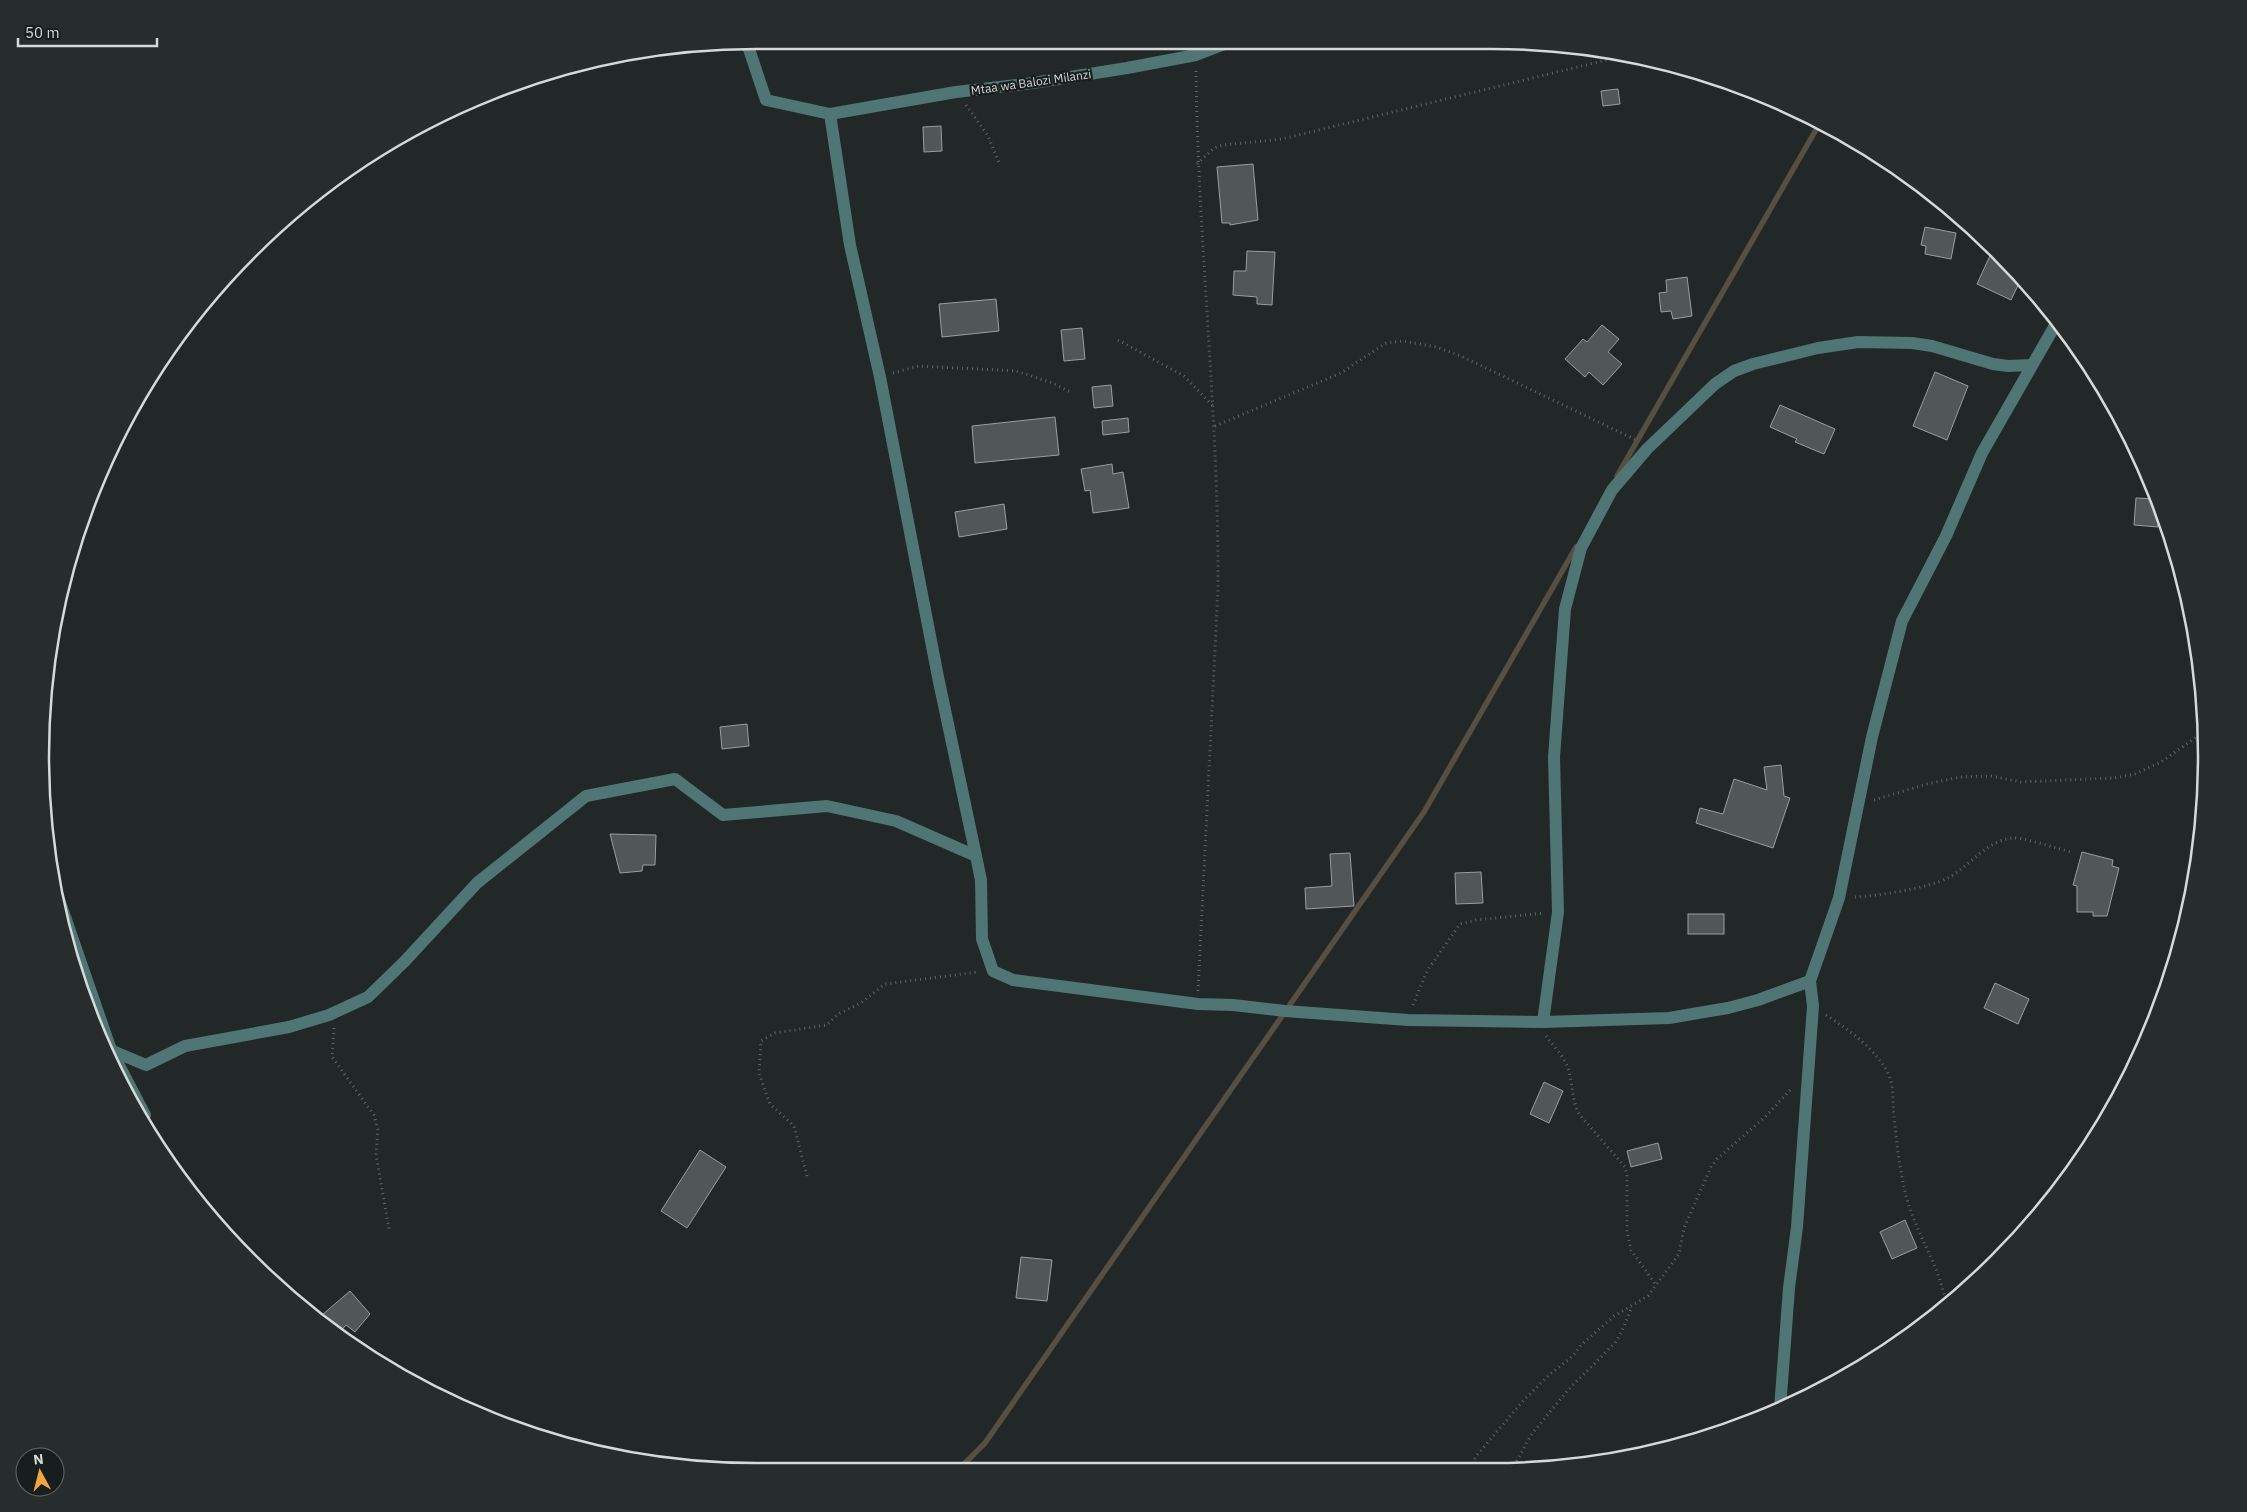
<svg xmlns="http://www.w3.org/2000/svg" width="2247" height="1512" font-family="'IBM Plex Sans',sans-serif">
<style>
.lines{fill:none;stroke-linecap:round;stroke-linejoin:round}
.stream{stroke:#584f43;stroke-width:5.5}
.building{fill:#515757;stroke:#999f9f}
.path{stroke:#626766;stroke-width:3;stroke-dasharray:1 4;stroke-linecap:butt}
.minor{stroke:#4f7575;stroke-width:12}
.labels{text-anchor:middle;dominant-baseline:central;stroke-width:4.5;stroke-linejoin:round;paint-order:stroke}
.street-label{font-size:12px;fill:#d5d9d8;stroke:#181d1d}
.rim{fill:none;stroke:#d5d9d8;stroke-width:2.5}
</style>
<rect width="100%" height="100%" fill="#222727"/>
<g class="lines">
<g class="stream">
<path d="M1617,476L1821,121"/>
<path d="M956,1472L985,1443L1424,812L1576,547"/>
</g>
</g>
<g class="building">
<path d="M1618,89L1620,104L1603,106L1601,91Z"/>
<path d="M941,126L942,151L924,152L923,127Z"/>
<path d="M1253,164L1258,220L1230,225V223H1222L1217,167Z"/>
<path d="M1925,227L1956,233L1951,259L1925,254L1926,246L1921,245Z"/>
<path d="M1994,247L2021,279L2011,300L1977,284Z"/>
<path d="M1247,251L1275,252L1272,305L1257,304V297L1233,295L1234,271H1246Z"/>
<path d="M1687,277L1692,316L1673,319L1671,311L1661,312L1659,293L1667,292L1666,280Z"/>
<path d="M996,299L999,331L942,337L939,304Z"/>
<path d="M1602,325L1619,339L1608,352L1622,364L1603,385L1589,372L1585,377L1565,359L1583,339L1587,342Z"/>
<path d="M1082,328L1085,359L1064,361L1061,330Z"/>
<path d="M1935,372L1968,386L1947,440L1913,426Z"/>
<path d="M1111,385L1113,406L1094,408L1092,387Z"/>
<path d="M1780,405L1835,429L1824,454L1795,442L1797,439L1770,427Z"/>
<path d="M1055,417L1059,455L975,463L972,426Z"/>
<path d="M1128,418L1129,432L1103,435L1102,421Z"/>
<path d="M1112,464L1113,474L1123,472L1129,508L1093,513L1090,490L1085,491L1081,469Z"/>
<path d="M2136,498L2158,499L2160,505L2158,527L2134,525Z"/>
<path d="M1004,504L1007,529L959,537L955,512Z"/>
<path d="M747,724L749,746L722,749L720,727Z"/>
<path d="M1781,765L1784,796L1790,798L1773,848L1696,823L1700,808L1723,814L1734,779L1767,790L1764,767Z"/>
<path d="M610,834L656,835L655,865H643L642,871L620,873Z"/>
<path d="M2082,852L2113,860L2112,866L2119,868L2107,916H2093V912H2077V886L2073,885Z"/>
<path d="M1350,853L1354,906L1306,909L1305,888L1332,886L1330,854Z"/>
<path d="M1481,872L1483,903L1456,904L1455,873Z"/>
<rect x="1688" y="914" width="36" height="20"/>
<path d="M1995,983L2029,999L2018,1024L1984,1008Z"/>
<path d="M1544,1082L1563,1091L1549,1123L1530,1114Z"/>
<path d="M1658,1143L1662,1159L1631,1167L1627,1151Z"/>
<path d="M700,1150L726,1167L687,1228L661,1211Z"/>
<path d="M1905,1220L1917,1248L1892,1259L1880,1232Z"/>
<path d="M1021,1257L1052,1260L1047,1301L1016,1298Z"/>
<path d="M350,1291L370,1314L355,1332L346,1325L339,1333L322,1315Z"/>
</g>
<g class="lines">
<g class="path">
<path d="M1196,71C1198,244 1219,416 1218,589L1198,991"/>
<path d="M966,105L988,136L1000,165"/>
<path d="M1197,164L1214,148L1223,145L1282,139L1631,54"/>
<path d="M1118,340L1184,376L1213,406"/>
<path d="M893,373L919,366L1016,371L1053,383L1072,393"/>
<path d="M1215,426L1341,373L1386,343L1403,341L1436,347L1461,356L1636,440"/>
<path d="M1874,800L1927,784L1960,777L1991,776L2021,782L2114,778L2135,774L2161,762L2205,731"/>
<path d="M1855,897C1877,896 1929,888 1948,878C1970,866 1986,841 2012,838C2023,837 2058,849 2071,852"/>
<path d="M1413,1005L1427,971L1460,924L1476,920L1544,913"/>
<path d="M1826,1015C1850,1031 1872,1046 1887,1071C1895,1086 1892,1100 1894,1116C1896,1139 1899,1164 1904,1187C1912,1229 1940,1263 1946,1305"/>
<path d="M334,1028L332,1057L374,1115L378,1130L376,1155L389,1229"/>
<path d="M1546,1036C1554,1047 1566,1058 1569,1072C1573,1086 1572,1101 1579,1114L1625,1167L1627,1174V1231L1631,1250L1656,1285"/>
<path d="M807,1176L794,1126L770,1104L759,1074L761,1041L775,1033L827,1025L838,1014L861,1003L885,984L978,972"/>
<path d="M1512,1470L1531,1435L1568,1390L1615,1343L1621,1333L1632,1307"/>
<path d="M1467,1472L1477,1455L1522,1402L1549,1375L1573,1356L1581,1345L1614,1316L1648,1296L1679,1254L1684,1228L1711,1167L1717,1159L1766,1116L1792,1088"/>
</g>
<g class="minor">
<path d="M748,46L766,100L830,114L956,92L1033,83L1127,68L1196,55L1230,42"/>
<path d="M830,114L850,245L880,377L938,677L976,856L981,880L982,939L993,971L1013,980L1198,1004L1233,1005L1285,1011L1408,1020L1543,1022L1669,1018L1728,1008L1758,1000L1810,981"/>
<path d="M53,882L111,1050L145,1115L139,1118"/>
<path d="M1543,1022L1558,912L1554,757L1565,609L1581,548L1612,490L1647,449L1715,384L1734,371L1753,364L1818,348L1858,342L1912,343L1932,346L1993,364L2008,366L2032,365"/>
<path d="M103,1047L146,1065L185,1046L289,1027L329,1015L368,997L405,961L477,883L586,796L675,779L723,815L827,806L896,821L976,856"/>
<path d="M1780,1409L1789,1288L1797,1227L1813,1006L1810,981L1839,898L1872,737L1902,621L1946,536L1982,453L2057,322"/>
</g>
</g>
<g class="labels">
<g class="street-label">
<text transform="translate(1031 82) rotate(-8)">Mtaa wa Balozi Milanzi</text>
</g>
</g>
<path d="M0 0H2247V1512H0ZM756 49H1491A707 707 0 0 1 2198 756V756A707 707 0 0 1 1491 1463H756A707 707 0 0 1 49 756V756A707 707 0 0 1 756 49Z" fill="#272c2c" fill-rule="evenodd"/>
<path class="rim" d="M756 49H1491A707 707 0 0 1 2198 756V756A707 707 0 0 1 1491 1463H756A707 707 0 0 1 49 756V756A707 707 0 0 1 756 49Z"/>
<g transform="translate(40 1472) rotate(353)"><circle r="24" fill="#181d1d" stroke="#646868"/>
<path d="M0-4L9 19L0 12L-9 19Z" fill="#f2a540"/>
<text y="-8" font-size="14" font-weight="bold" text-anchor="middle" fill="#d5d9d8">N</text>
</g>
<path d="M18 38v8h139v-8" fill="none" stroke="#d5d9d8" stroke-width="2.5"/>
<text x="25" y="38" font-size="15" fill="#d5d9d8" stroke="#181d1d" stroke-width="4" paint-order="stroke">50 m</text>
</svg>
